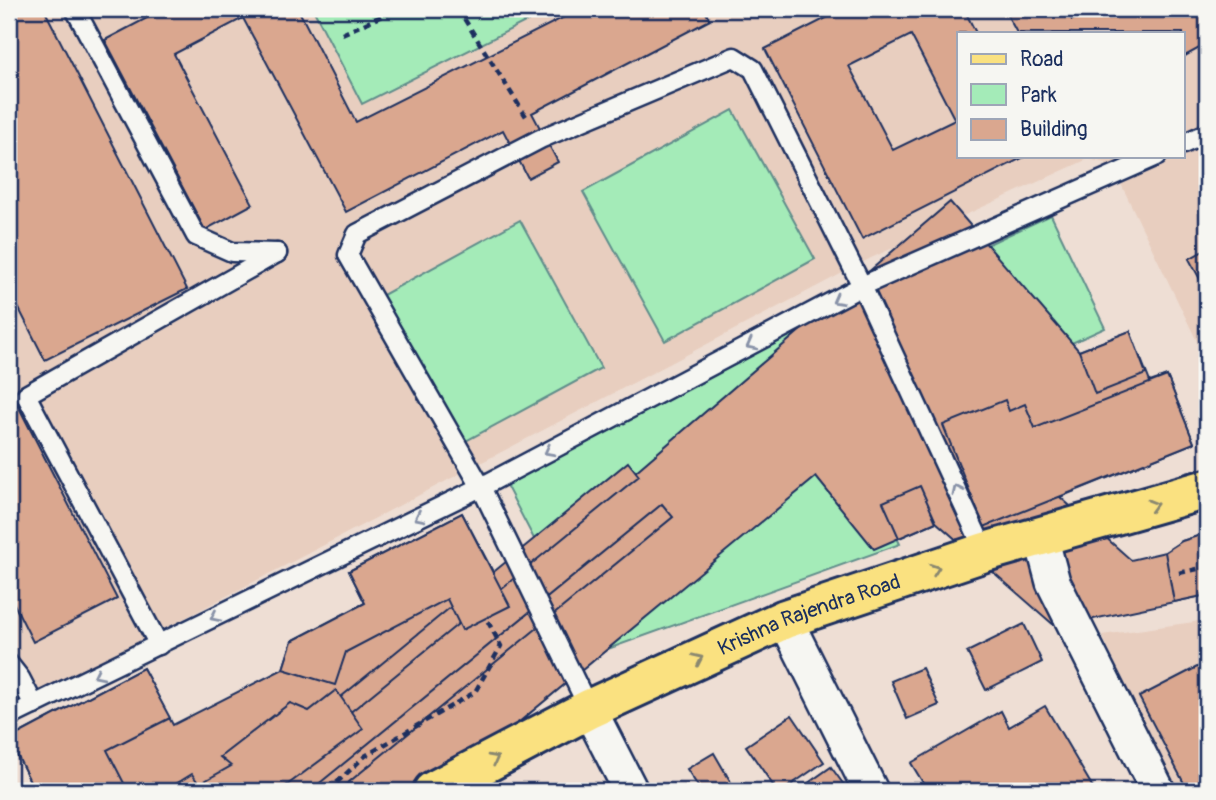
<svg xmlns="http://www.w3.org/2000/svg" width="1216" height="800" font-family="Pangolin,sans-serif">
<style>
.built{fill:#e8cebf;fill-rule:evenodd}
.green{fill:#a4ebb8;stroke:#608d8b;stroke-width:2}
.building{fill:#daa78f;stroke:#1b2f5e;stroke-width:2;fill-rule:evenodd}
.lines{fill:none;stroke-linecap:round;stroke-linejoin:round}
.service-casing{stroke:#1b2f5e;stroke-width:23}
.minor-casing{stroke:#1b2f5e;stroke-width:38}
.primary-casing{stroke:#1b2f5e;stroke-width:44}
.path{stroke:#1b2f5e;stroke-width:4.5;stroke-dasharray:7 5;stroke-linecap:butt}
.service{stroke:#f6f6f2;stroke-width:18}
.minor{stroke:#f6f6f2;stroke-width:33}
.primary{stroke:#fae180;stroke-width:38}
.oneway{stroke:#8892a8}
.oneway2{stroke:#8a886f}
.labels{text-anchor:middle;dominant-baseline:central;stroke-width:6;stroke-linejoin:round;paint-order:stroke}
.street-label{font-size:21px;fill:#1b2f5e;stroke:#f6f6f2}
</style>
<rect width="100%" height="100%" fill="#eeded4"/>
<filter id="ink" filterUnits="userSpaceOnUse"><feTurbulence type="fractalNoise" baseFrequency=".0143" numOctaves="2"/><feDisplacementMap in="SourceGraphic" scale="14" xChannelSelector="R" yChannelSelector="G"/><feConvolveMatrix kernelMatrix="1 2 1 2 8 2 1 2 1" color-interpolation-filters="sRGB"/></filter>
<g filter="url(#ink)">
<g class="built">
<path d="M9,9H1207V362L1120,182L1106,163L1088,159L871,258L21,704L9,702ZM959,33H1183V156H959Z"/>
<path d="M1207,618V791H1174L1102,635L1194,622Z"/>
</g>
<g class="green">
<path d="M313,9H551L362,104Z"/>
<path d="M733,110L815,259L665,341L583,192Z"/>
<path d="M1051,215L1105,328L939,403L888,291Z"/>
<path d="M520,220L601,368L453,448L372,301Z"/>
<path d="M846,306L879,501L900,544L594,654L506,485Z"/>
</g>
<g class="building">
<path d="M9,9H44L187,289L45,360L9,289Z"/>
<path d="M164,9H298L356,122L580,9H704L710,20L532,113L558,162L528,178L503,130L346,212L243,18L174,54L253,204L205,230L105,40Z"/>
<path d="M844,9H964L976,33H959V156H1026L862,239L765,49ZM911,35L955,120L893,150L849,66Z"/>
<path d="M1004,9H1066L1072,20L1095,9H1207V44L1183,57V33H1017Z"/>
<path d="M950,202L1079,351L1130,331L1150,382L1167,376L1194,443L1060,497L1131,560L1165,552L1182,541L1207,533V595L1056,627L936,522L874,549L816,477L472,761L497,791H35L9,739L143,668L173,725L283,669L292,641L365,603L349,571L462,513L501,587Z"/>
<path d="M1207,249V292L1189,259Z"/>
<path d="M1130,331L1146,374L1095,394L1079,351Z"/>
<path d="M1167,376L1194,443L984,527L943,425L1005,400L1009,411L1025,404L1035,428Z"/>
<path d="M9,388L117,599L33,642L9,594Z"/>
<path d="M628,462L639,476L254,791H226Z"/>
<path d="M920,486L936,522L899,538L883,502Z"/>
<path d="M662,504L673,517L338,791H310Z"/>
<path d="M462,513L510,606L462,630L447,599L346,652L335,685L283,669L292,641L365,603L349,571Z"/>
<path d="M1207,533V595L1174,602L1165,552L1182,541Z"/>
<path d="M1024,624L1042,662L986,690L967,652Z"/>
<path d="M1207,662V791H1188L1139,697Z"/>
<path d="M143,668L170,718L107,750L127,789L123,791H35L9,739Z"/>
<path d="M922,668L939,705L907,719L891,681Z"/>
<path d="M336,690L363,729L279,791L166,790L192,774L199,784L231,766L220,757L290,703L309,711Z"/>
<path d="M1045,706L1095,791H928L911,763L1001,711L1009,727Z"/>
<path d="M792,715L824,762L782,791H777L746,746Z"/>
<path d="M714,753L736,791H701L687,769Z"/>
<path d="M831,767L844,785L835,791H797Z"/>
<path d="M616,779L622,791H592Z"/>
<path d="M616,779L622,791H592Z"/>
</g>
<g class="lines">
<g class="service-casing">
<g id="service">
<path d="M75,9L196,236L232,252L277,253"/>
<path d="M1183,144L1207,133"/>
<path d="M159,645L26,395L277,253"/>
<path d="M9,664L20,678L34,705"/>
<path d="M589,709L481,487L348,255L357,234L540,139L734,57L753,69L862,286L985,552"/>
<path d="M9,717L481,487L862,286L1157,156"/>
</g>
</g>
<g class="minor-casing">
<g id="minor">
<path d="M1041,537L1053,582L1158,791"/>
<path d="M785,619L871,791"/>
<path d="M589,709L631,791"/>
</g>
</g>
<g class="primary-casing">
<g id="primary">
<path id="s1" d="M433,791L589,709L785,619L985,552L1207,489"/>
</g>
</g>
<g class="path">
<path d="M426,9L429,15L447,9"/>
<path d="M458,9L527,118"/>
<path d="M342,34L397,9"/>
<path d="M1179,573L1207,567"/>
<path d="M328,791L365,756L475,692L501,646L486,618"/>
</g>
<use href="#service" class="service"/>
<use href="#minor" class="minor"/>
<use href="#primary" class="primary"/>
</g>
<defs><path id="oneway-chevron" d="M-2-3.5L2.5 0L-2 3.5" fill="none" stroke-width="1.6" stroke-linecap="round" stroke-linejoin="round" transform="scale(1.75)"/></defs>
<g class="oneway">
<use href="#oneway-chevron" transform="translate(837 300) rotate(151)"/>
<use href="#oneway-chevron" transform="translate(751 345) rotate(152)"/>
<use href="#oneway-chevron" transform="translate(549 451) rotate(152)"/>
<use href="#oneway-chevron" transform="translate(957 490) rotate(-115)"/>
<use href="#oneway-chevron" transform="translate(419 517) rotate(154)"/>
<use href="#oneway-chevron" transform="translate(215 617) rotate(154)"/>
<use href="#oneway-chevron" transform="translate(98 675) rotate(154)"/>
</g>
<g class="oneway2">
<use href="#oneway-chevron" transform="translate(1153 505) rotate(-16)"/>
<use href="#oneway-chevron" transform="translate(935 569) rotate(-19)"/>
<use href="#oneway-chevron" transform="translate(698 659) rotate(-25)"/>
<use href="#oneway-chevron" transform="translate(494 759) rotate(-28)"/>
</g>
</g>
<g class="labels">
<g class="street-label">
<text stroke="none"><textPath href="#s1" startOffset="416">Krishna Rajendra Road</textPath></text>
</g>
</g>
<rect width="1216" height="800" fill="none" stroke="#f6f6f2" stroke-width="35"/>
<rect x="18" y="18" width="1181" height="765" fill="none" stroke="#1b2f5e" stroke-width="2.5" filter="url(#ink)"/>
<rect x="957" y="32" width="228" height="126" fill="#f6f6f2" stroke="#9ea6b7" stroke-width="2"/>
<rect x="971" y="54" width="35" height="10" fill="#fae180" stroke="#9ea6b7" stroke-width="2"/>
<text x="1020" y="66" font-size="21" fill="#1b2f5e">Road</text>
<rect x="971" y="84" width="35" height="21" fill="#a4ebb8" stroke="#9ea6b7" stroke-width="2"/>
<text x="1020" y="102" font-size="21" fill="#1b2f5e">Park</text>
<rect x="971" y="119" width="35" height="21" fill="#daa78f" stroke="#9ea6b7" stroke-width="2"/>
<text x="1020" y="136" font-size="21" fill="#1b2f5e">Building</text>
</svg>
